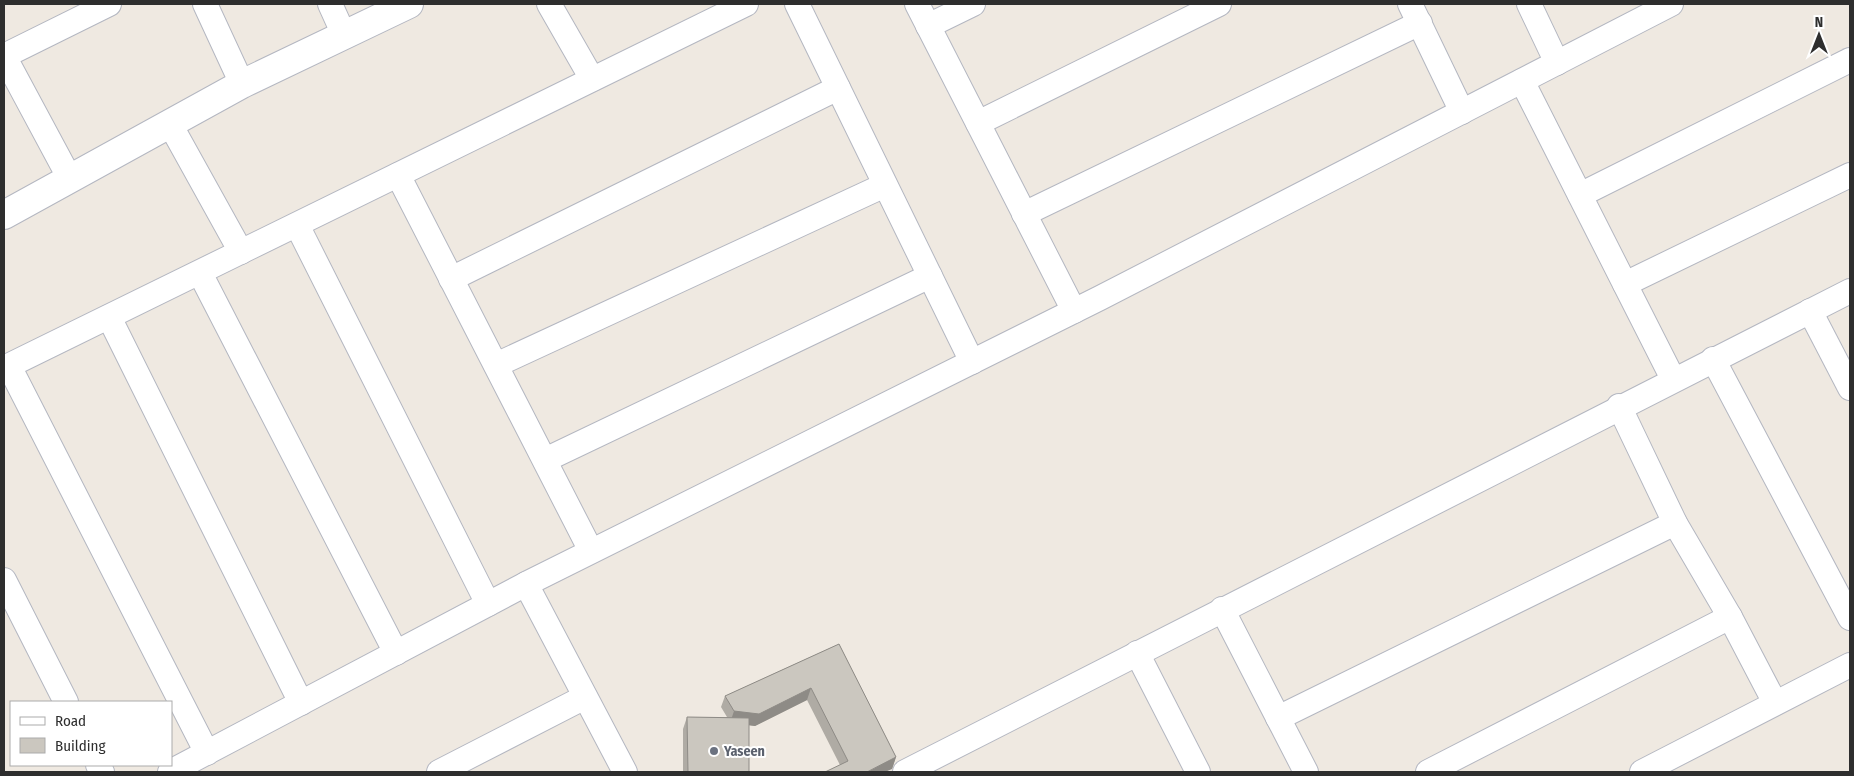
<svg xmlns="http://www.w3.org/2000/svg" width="1854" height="776" font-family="'Fira Sans Condensed',sans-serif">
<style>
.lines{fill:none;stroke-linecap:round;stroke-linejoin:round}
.street-casing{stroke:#b4b7c1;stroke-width:26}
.secondary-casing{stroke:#b4b7c1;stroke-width:30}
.street{stroke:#fff;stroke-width:24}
.secondary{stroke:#fff;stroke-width:28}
.wall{fill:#afaba4}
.shaded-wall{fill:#8e8b86}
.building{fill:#cbc7bf;stroke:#8e8b86}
.worship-dot{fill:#6b7280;stroke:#fff;stroke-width:2}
.labels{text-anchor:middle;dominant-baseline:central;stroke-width:4;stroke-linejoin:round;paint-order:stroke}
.worship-label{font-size:14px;font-weight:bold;fill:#5b616d;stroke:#fff;text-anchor:start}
</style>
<rect width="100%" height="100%" fill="#efe9e1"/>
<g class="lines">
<g class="street-casing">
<g id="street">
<path d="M205,4L242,84"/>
<path d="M330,4L344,35"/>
<path d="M549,4L592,79"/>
<path d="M797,4L972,362"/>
<path d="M917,4L1074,311"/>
<path d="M1410,4L1462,112"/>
<path d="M1529,4L1557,63"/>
<path d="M928,26L973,4"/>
<path d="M1522,81L1673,379"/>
<path d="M978,123L1219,4"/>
<path d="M170,124L241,252"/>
<path d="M398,175L591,551"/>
<path d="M70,179L4,56L109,4"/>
<path d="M1580,195L1850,60"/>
<path d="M1024,214L1420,23"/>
<path d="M297,225L488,604"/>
<path d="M200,273L396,653"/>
<path d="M451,279L838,88"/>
<path d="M1625,284L1850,175"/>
<path d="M1810,311L1850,388"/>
<path d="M109,317L301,703"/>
<path d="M1713,359L1850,618"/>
<path d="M496,365L885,185"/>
<path d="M9,366L207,753"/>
<path d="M4,368L746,4"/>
<path d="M1619,406L1675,523L1730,617L1775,703"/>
<path d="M545,460L930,276"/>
<path d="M4,580L66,702"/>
<path d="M526,584L625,772"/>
<path d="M1222,609L1306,772"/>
<path d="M1137,653L1198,772"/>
<path d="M1278,718L1675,523"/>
<path d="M98,765L102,772"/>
<path d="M170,772L526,584L1100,298L1671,4"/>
<path d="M439,772L585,697"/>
<path d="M905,772L1850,291"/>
<path d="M1428,772L1730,617"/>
<path d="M1642,772L1850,665"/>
</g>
</g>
<g class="secondary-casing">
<path id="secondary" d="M4,215L242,84L409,4"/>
</g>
<use href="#street" class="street"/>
<use href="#secondary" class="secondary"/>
</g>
<path class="wall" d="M839,644L896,757L892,769L840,765L807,700L755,726L749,725V772H683V729L687,717H727L721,707L725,696Z"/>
<g class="shaded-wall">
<path d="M811,688L807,700L755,726L730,723L734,711Z"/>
<path d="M896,757L892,769L885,772H867Z"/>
</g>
<g class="building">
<path d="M839,644L896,757L867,772H825L848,761L811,688L759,714L734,711L725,696Z"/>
<path d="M687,717L749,718V772H688Z"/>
</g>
<circle class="worship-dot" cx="714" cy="751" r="5"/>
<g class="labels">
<g class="worship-label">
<text x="724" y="751">Yaseen</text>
</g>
</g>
<rect width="1854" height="776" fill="none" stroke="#2e2e2e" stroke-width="10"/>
<rect x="10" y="701" width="162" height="65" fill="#ffffff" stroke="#ababab"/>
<rect x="20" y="717" width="25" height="8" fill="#ffffff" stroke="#ababab"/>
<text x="55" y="726" font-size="15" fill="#2e2e2e">Road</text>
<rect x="20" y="738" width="25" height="15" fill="#cbc7bf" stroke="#ababab"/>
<text x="55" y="751" font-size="15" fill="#2e2e2e">Building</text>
<g transform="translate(1819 35)" stroke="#ffffff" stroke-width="4" paint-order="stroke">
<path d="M0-4L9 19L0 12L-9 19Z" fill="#2e2e2e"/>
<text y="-8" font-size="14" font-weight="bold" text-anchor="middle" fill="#2e2e2e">N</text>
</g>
</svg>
